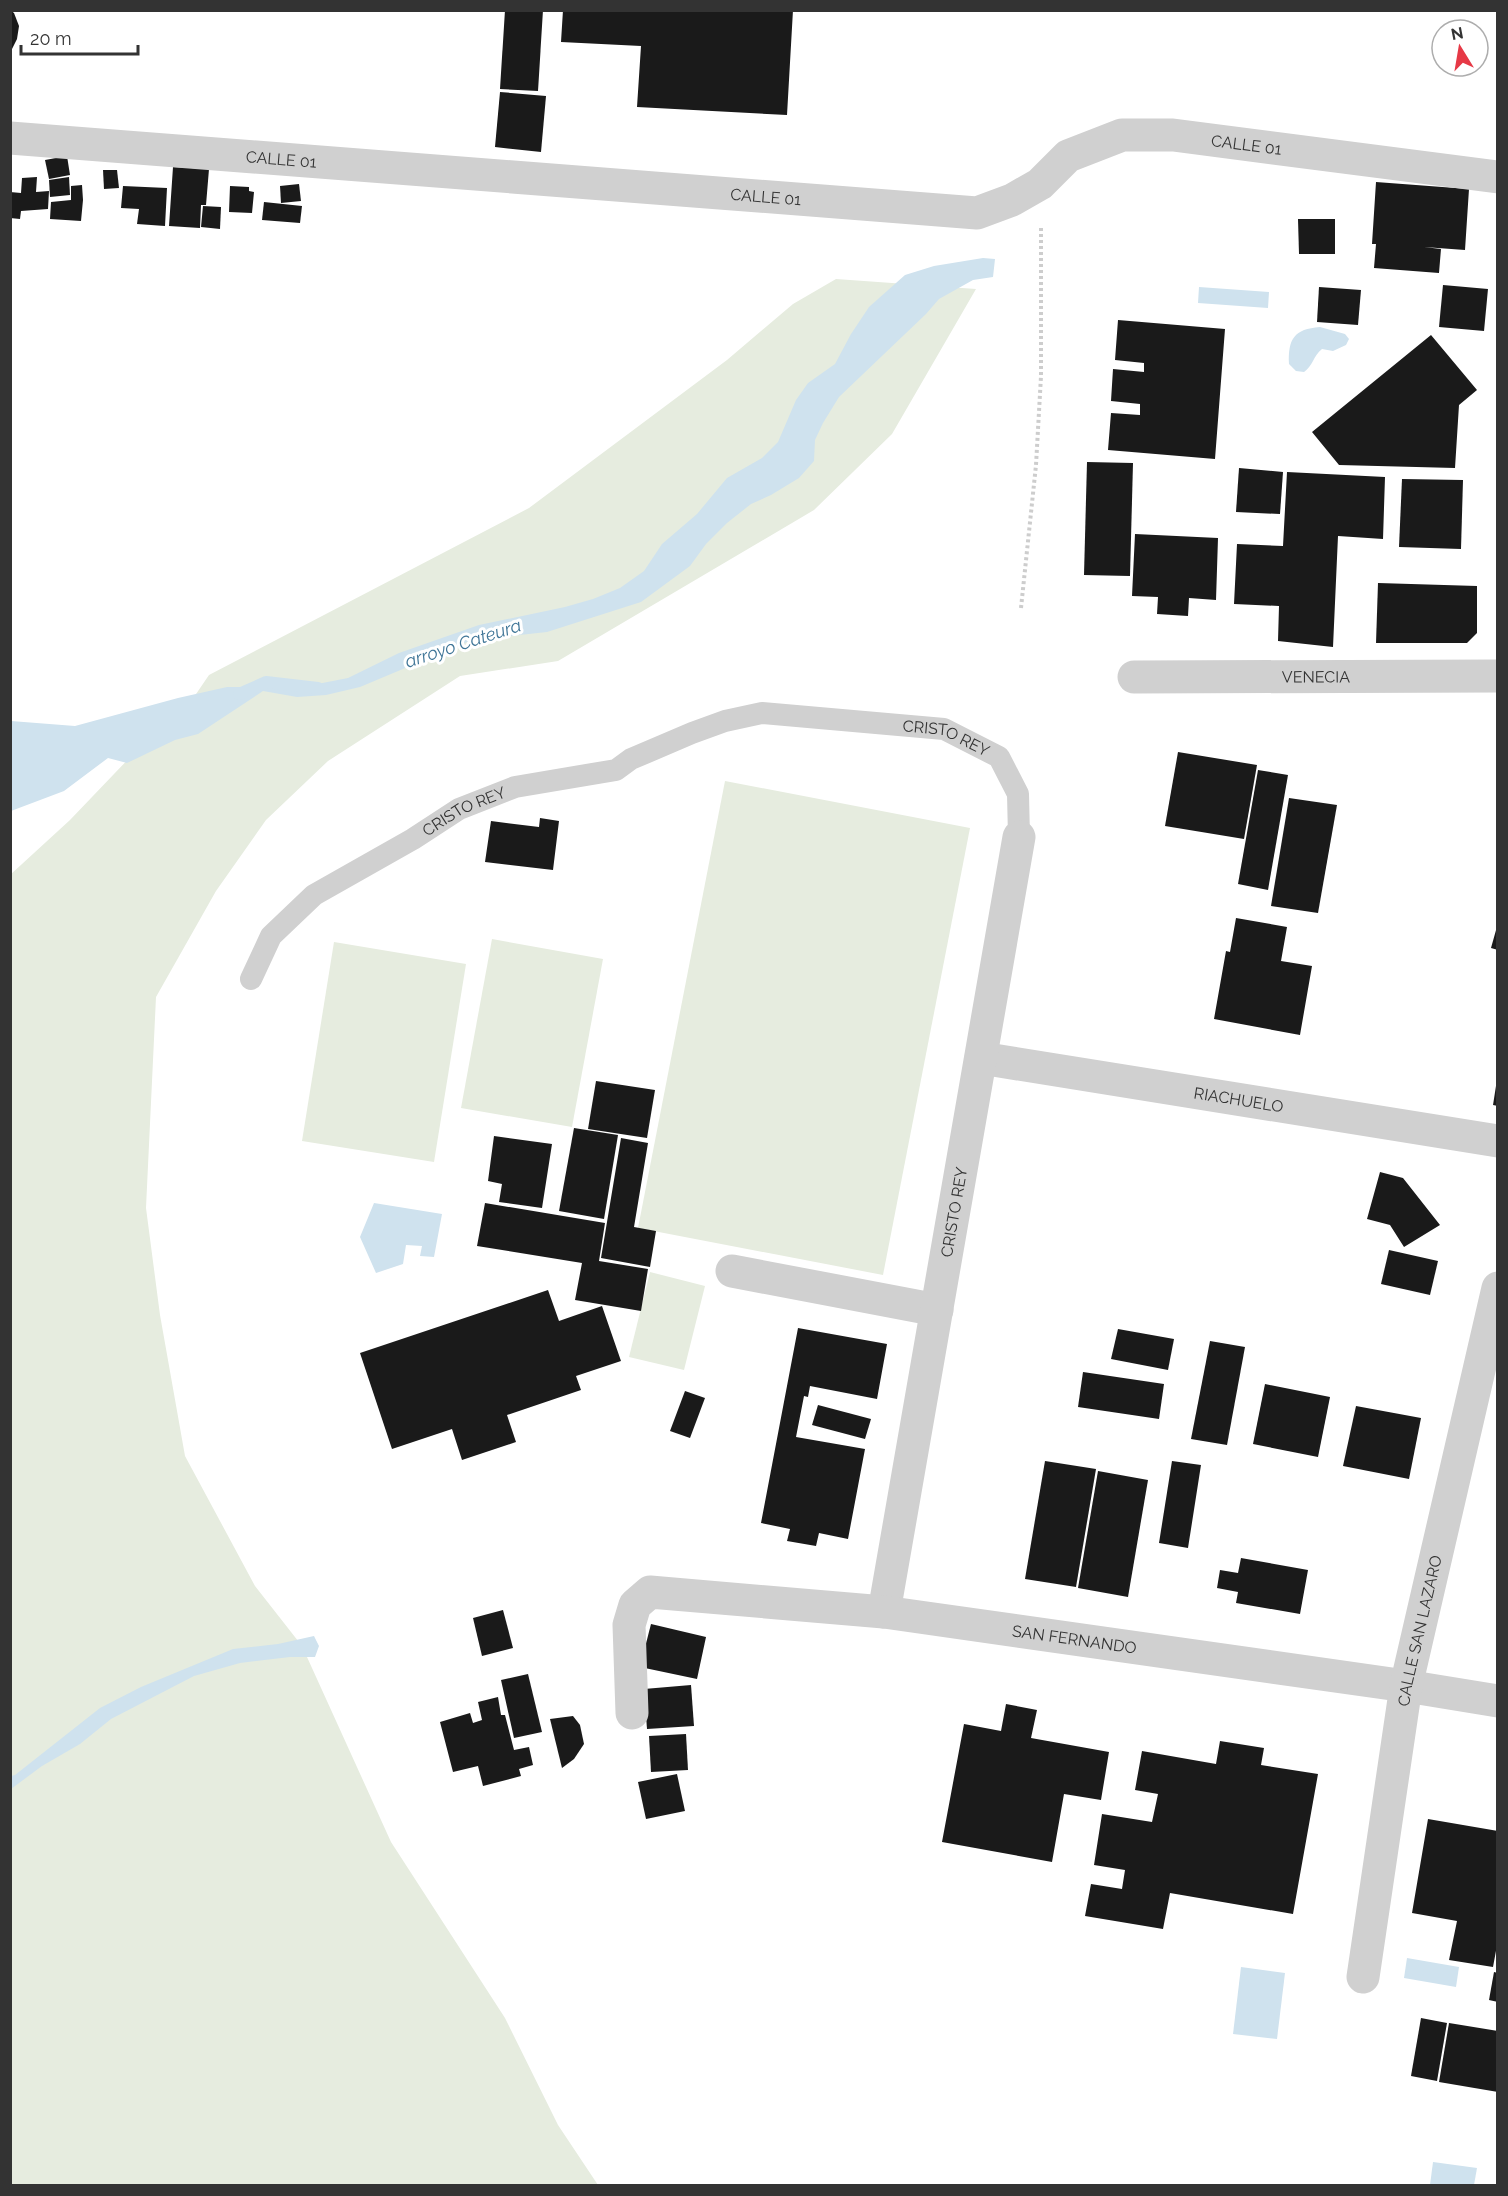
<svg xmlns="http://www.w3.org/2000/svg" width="1508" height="2196" font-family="Raleway,sans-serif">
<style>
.green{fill:#e6ecdf}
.water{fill:#cfe2ee}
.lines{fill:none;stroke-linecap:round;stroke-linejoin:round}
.stream{stroke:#cfe2ee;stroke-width:12}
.building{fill:#1a1a1a}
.path{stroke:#cdcdcd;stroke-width:4;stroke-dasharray:3 3;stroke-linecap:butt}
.lane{stroke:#d0d0d0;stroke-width:22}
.street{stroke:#d0d0d0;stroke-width:33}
.labels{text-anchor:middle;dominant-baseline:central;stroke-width:6;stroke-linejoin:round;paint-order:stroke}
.street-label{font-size:16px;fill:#333;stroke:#fff}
.water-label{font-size:18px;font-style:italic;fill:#3f7597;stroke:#fff}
</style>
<rect width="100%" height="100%" fill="#fff"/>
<g class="green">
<path d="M836,279L976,289L892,434L814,510L558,661L460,676L328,761L266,820L216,891L156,997L146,1208L160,1315L185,1456L255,1586L302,1646L391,1842L505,2018L558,2125L598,2185H11L10,875L70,820L136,751L179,719L209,675L529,508L727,360L793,304Z"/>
<path d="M725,781L970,828L883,1275L638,1228Z"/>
<path d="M492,939L603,959L572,1127L461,1108Z"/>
<path d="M334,942L466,964L434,1162L302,1141Z"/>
<path d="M650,1272L705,1286L684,1370L629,1357Z"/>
</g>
<g class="water">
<path d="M983,258L995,259L993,277L973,280L939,299L926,314L839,397L823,423L815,440L814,461L799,478L771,495L751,504L727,523L706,544L690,566L641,602L547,632L472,640L360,687L326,695L297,697L263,691L198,734L175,740L127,763L108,758L64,791L11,811V721L75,726L178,698L227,687H302L348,678L399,653L479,625L565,607L593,599L620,588L644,571L662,544L697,514L727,478L762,458L778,442L796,400L808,383L835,364L851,334L869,307L905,275L934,266Z"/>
<path d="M1199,287L1269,292L1268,308L1198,303Z"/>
<path d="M1320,327L1345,334L1349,339L1346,345L1333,351L1322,349C1313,356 1313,366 1304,372L1296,371L1289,364C1288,339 1294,329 1320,327Z"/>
<path d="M374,1203L442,1214L434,1257L420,1256L422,1246L406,1245L403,1264L376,1273L360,1237Z"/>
<path d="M314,1636L319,1646L315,1657H290L240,1663L194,1676L111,1719L80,1744L42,1766L11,1789V1776L15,1775L100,1708L141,1687L233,1649L278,1644Z"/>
<path d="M1407,1958L1459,1967L1456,1987L1404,1978Z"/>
<path d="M1241,1967L1285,1973L1277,2039L1233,2034Z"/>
<path d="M1433,2162L1477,2168L1474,2185H1430Z"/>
</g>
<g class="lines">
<path class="stream" d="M239,694L266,682L318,688"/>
</g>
<g class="building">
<path d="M10,10L14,13L19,26L17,39L10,53Z"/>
<path d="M505,10H543L538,91L500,89Z"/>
<path d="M563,10H793L787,115L637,107L641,46L561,42Z"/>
<path d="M500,92L546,96L541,152L495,147Z"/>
<path d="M67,156L70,175L49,179L45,160Z"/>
<path d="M173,167L209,169L206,205H201L200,228L169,226Z"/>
<path d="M103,170H117L119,188L104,189Z"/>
<path d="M37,177L36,192L49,191L48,209L21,211L20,219L10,218V192L21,193L22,178Z"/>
<path d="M69,177L70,195L50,197L49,180Z"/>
<path d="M1376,182L1469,189L1465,250L1424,247L1441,249L1439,273L1374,268L1376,244H1372Z"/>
<path d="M299,184L301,201L281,203L280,186Z"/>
<path d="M82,185L83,200L81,221L50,219L51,202L71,200V186Z"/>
<path d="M123,186L167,188L165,226L137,224L139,209L121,208Z"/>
<path d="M230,186L249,187V191L254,192L252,213L229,212Z"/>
<path d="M264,202L302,206L300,223L262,220Z"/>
<path d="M203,206L221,207L220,229L201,227Z"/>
<path d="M1298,219H1335V254H1299Z"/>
<path d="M1443,285L1488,289L1484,331L1439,327Z"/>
<path d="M1319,287L1361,290L1358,325L1317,322Z"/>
<path d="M1118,320L1225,329L1215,459L1108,450L1111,413L1140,415V404L1111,401L1113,369L1144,372V363L1115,360Z"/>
<path d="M1431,335L1477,390L1459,405L1455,468L1339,465L1312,432Z"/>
<path d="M1087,462L1133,463L1130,576L1084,575Z"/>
<path d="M1239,468L1283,472L1280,514L1236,512Z"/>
<path d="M1287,472L1385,477L1383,539L1338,536L1333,647L1278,641L1279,606L1234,604L1237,544L1283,546Z"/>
<path d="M1402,479L1463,480L1461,549L1399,547Z"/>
<path d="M1135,534L1218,538L1216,600L1189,598L1188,616L1157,614L1158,597L1132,596Z"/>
<path d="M1378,583L1477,586V633L1467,643H1376Z"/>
<path d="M1178,752L1257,765L1244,839L1165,826Z"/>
<path d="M1258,770L1288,775L1268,890L1238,884Z"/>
<path d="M1289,798L1337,805L1318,913L1271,906Z"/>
<path d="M540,818L559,821L553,870L485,862L491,821L539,827Z"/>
<path d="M1236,918L1287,927L1281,961L1312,966L1300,1035L1214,1019L1226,951L1230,952Z"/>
<path d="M1498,923V950L1491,948Z"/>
<path d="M596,1081L655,1090L647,1138L588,1129Z"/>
<path d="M1496,1086H1498V1106L1493,1105Z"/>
<path d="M574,1128L618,1135L604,1219L559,1211Z"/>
<path d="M494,1136L552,1144L542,1208L499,1202L502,1184L488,1181Z"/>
<path d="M621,1138L648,1143L634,1227L656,1231L650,1267L601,1258Z"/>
<path d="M1380,1172L1403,1178L1440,1225L1404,1247L1390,1225L1367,1219Z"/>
<path d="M485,1203L605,1223L599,1261L648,1269L641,1311L575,1300L582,1263L477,1246Z"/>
<path d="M1389,1250L1438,1261L1430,1295L1381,1284Z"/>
<path d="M548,1290L559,1321L602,1306L621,1361L576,1376L581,1390L507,1415L516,1442L462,1460L452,1429L392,1449L360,1353Z"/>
<path d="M798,1328L887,1344L877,1399L810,1386L808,1397L804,1396L796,1437L865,1449L848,1539L819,1533L816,1546L787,1541L790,1529L761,1523Z"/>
<path d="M1118,1329L1174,1339L1168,1370L1111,1359Z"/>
<path d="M1210,1341L1245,1347L1227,1445L1191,1439Z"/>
<path d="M1083,1372L1164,1384L1159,1419L1078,1407Z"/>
<path d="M1265,1384L1330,1397L1318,1457L1253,1444Z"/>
<path d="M685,1391L705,1398L690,1438L670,1431Z"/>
<path d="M818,1405L871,1419L865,1439L812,1425Z"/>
<path d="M1356,1406L1421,1418L1409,1479L1343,1466Z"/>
<path d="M1045,1461L1096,1469L1076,1587L1025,1579Z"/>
<path d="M1172,1461L1201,1465L1188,1548L1159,1543Z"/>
<path d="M1098,1471L1148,1480L1128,1597L1078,1588Z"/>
<path d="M1241,1558L1308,1570L1300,1614L1236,1603L1238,1592L1217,1588L1220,1570L1238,1573Z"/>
<path d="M503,1610L513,1648L482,1656L473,1618Z"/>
<path d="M651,1624L706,1637L697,1679L640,1667Z"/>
<path d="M528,1674L542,1732L514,1738L501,1680Z"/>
<path d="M691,1685L694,1726L647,1729L644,1689Z"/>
<path d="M498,1697L501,1715H505L514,1750L529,1747L533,1765L519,1769L521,1776L483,1786L478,1766L453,1772L440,1722L470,1713L473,1723L482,1720L478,1702Z"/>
<path d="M1006,1704L1037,1710L1031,1738L1109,1752L1101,1800L1064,1794L1052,1862L942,1842L964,1724L1001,1731Z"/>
<path d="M573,1716L580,1725L584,1744L574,1759L562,1768L550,1719Z"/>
<path d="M686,1734L688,1770L651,1772L649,1736Z"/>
<path d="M1220,1741L1264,1748L1261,1765L1318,1774L1293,1914L1170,1893L1163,1929L1085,1916L1091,1884L1122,1889L1125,1870L1094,1865L1102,1814L1152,1822L1158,1794L1135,1790L1142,1751L1216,1764Z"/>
<path d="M677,1774L685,1811L646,1819L638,1782Z"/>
<path d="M1428,1819L1498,1831V1940L1493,1967L1449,1960L1457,1921L1412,1913Z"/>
<path d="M1494,1972L1498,1973V2002L1489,2000Z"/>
<path d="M1421,2018L1447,2023L1437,2081L1411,2076Z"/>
<path d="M1449,2023L1498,2031V2092L1439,2082Z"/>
</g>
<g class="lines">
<path class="path" d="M1021,608L1036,465L1041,376V227"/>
<path class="lane" id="s1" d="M251,979L271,936L314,895L413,839L459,809L515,787L616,770L631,759L692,733L725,721L762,713L944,729L999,757L1018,794L1019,837"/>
<g class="street">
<path id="s2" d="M10,138L977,213L1012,200L1040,184L1068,156L1122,135H1173L1498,177"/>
<path id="s3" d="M1134,677L1498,676"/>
<path id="s4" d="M981,1058L1498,1141"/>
<path d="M732,1271L937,1310"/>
<path id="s5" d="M884,1612L1019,837"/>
<path id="s6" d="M632,1713L629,1625L635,1605L650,1592L884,1612L1406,1686L1498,1701"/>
<path id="s7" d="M1363,1977L1406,1686L1498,1288"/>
</g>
</g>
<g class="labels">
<g class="street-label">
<text stroke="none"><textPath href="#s2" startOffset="1262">CALLE 01</textPath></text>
<text stroke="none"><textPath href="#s2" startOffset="272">CALLE 01</textPath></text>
<text stroke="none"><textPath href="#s2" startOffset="758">CALLE 01</textPath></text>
<text stroke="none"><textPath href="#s3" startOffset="182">VENECIA</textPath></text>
<text stroke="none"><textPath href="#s1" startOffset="783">CRISTO REY</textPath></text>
<text stroke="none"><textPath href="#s1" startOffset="279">CRISTO REY</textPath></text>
<text stroke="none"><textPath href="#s4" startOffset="261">RIACHUELO</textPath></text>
<text stroke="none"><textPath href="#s5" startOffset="406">CRISTO REY</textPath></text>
<text stroke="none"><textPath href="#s7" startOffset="351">CALLE SAN LAZARO</textPath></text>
<text stroke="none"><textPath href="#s6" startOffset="556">SAN FERNANDO</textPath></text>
</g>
<g class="water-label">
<text transform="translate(463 643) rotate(-18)">arroyo Cateura</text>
</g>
</g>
<rect width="1508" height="2196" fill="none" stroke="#333333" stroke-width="24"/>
<g transform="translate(1460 48) rotate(349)"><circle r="28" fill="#ffffff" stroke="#adadad" stroke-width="1.5"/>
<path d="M0-4.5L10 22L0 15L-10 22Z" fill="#e63946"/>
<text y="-9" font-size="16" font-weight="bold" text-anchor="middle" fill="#333333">N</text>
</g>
<path d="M21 45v9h117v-9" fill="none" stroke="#333333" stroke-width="3"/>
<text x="30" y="45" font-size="18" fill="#333333" stroke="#ffffff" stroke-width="4.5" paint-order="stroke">20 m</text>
</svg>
